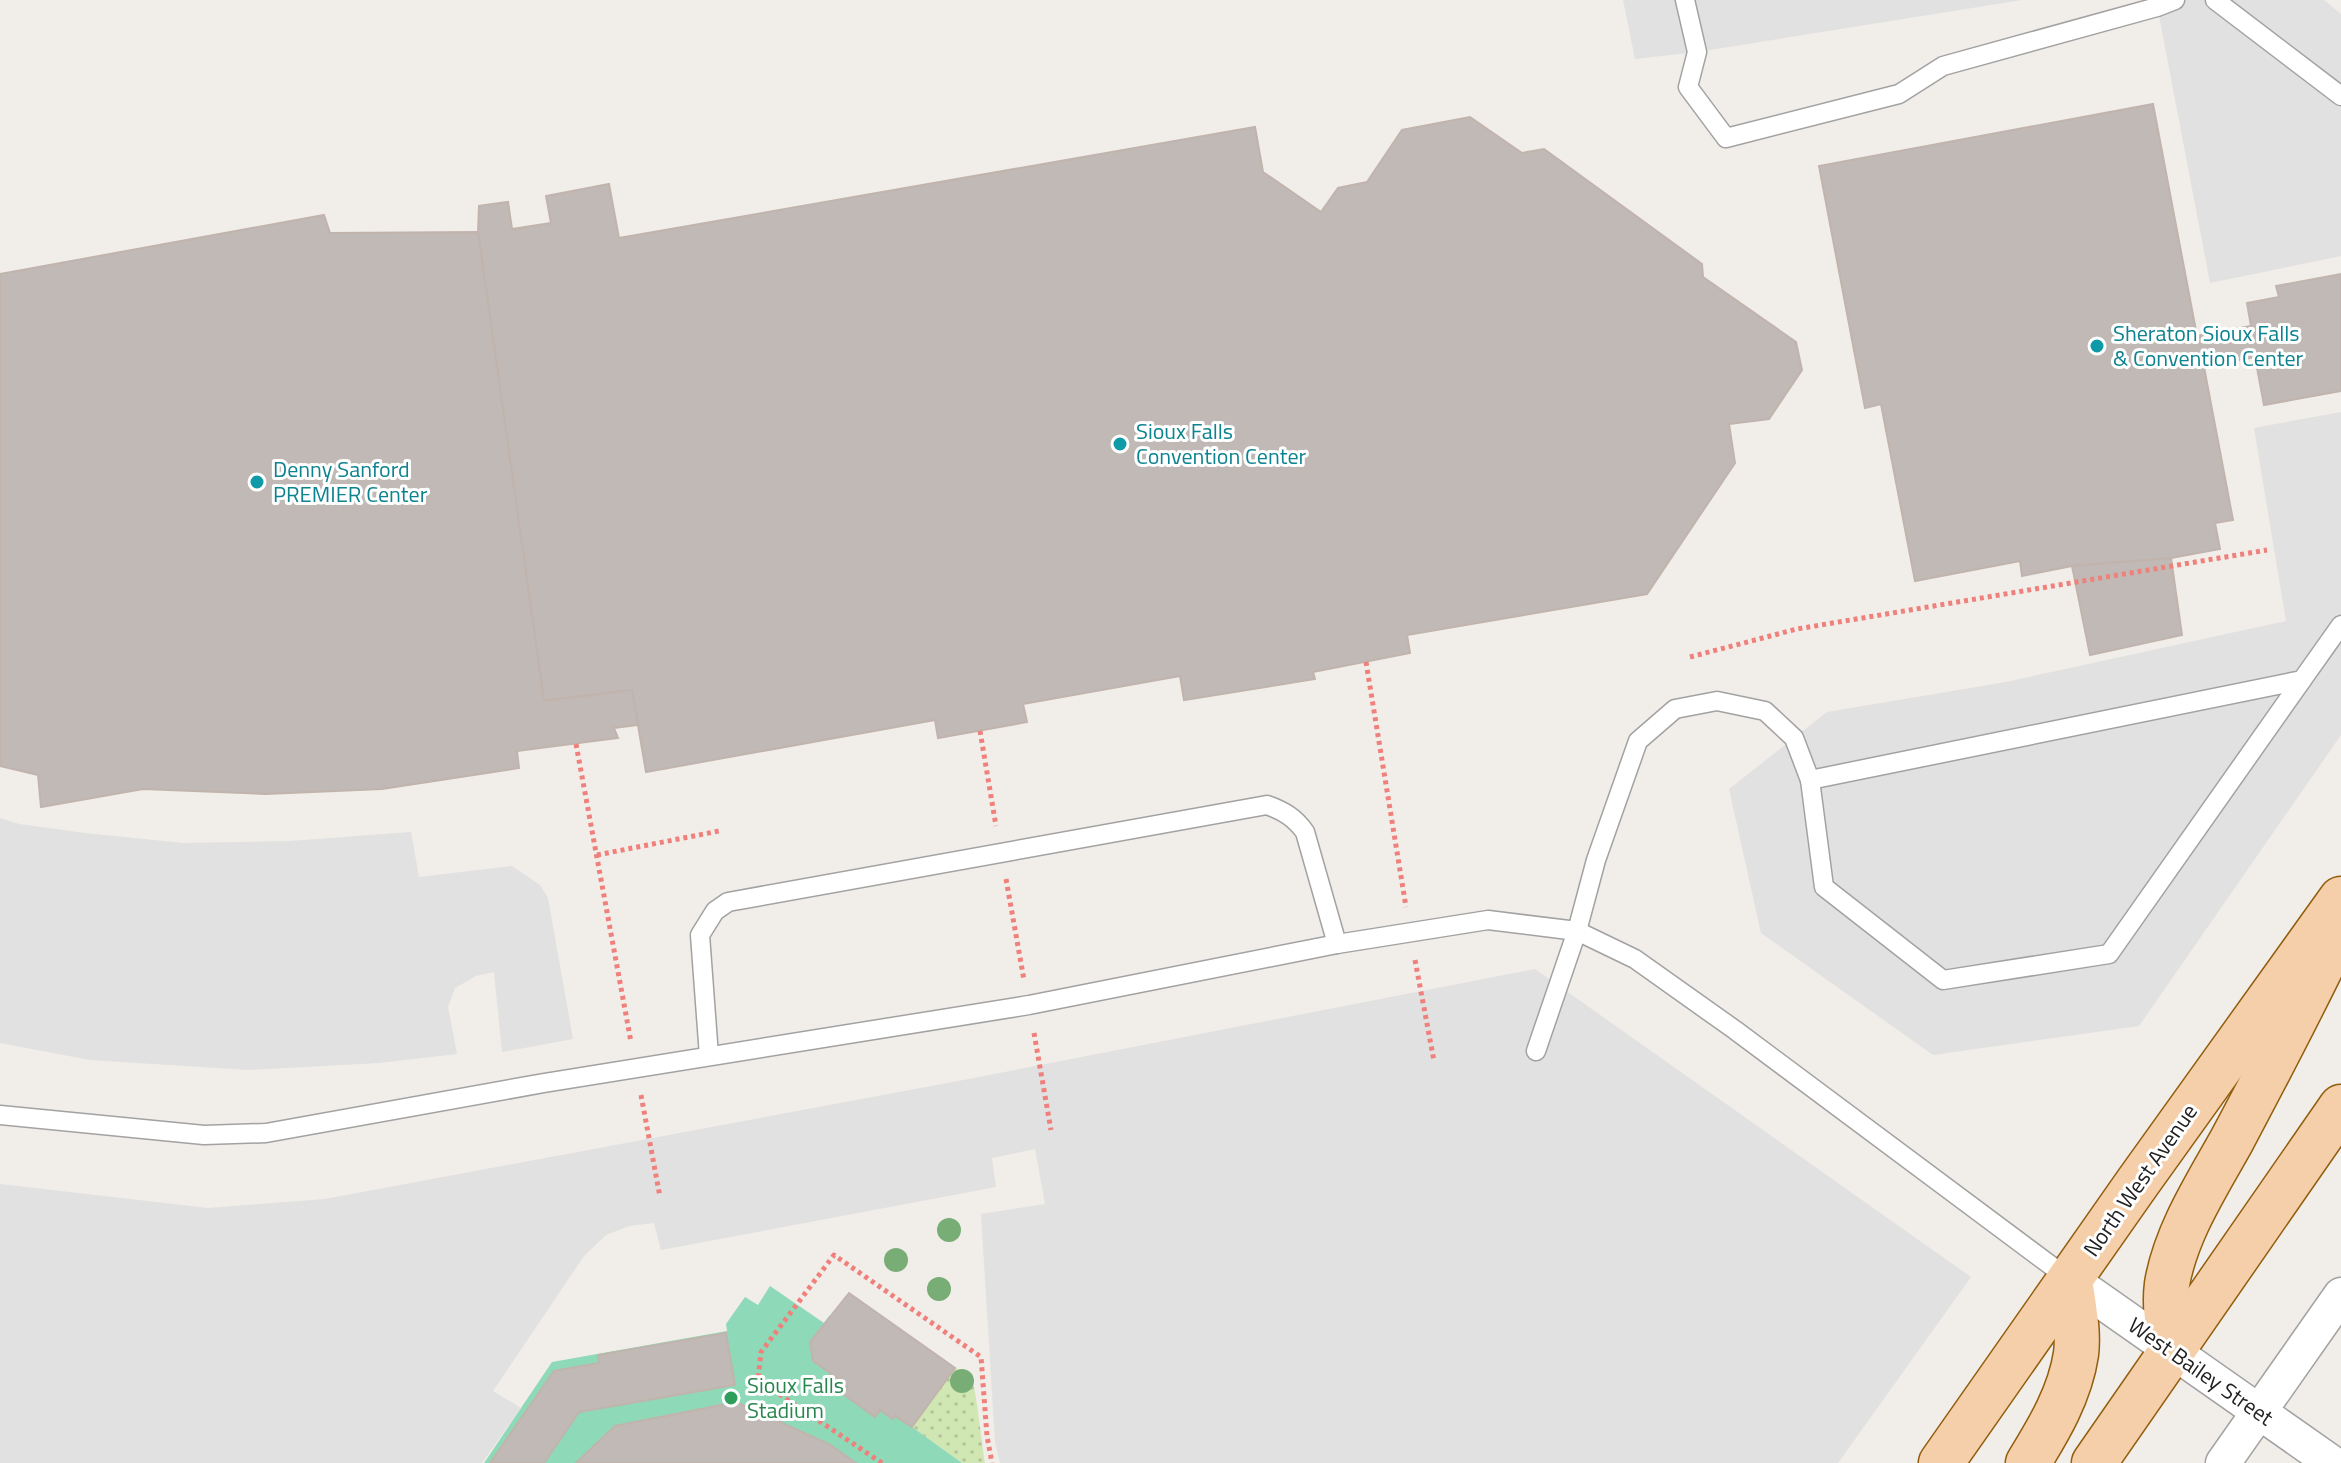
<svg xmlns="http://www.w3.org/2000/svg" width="2341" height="1463" font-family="'Titillium Web',sans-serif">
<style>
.grass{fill:url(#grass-dots)}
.pitch{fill:#8ed9b7}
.parking{fill:#e1e1e1}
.building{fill:#c1b9b5;stroke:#c1b4ac;stroke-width:2}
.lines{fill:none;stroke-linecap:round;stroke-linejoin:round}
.service-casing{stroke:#a2a2a2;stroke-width:21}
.minor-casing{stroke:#a2a2a2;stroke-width:37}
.primary-casing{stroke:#925d0c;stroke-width:47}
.path{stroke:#ef807b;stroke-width:5;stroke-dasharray:4 4;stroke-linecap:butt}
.service{stroke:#fff;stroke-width:18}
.minor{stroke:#fff;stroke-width:34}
.primary{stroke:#f5cfa9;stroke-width:44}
.tree{fill:#78ad76}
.culture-dot{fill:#0f9aa8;stroke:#fff;stroke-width:3}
.leisure-dot{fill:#2e9e5b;stroke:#fff;stroke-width:3}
.labels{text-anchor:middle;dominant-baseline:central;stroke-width:6;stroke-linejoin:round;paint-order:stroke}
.culture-label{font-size:22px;fill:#0d838f;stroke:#fff;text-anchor:start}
.street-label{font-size:22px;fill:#212121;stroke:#fff}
.leisure-label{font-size:22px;fill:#27864d;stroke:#fff;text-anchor:start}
</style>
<defs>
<pattern id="grass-dots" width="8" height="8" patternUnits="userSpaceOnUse" patternTransform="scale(2)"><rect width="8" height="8" fill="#d0e6b3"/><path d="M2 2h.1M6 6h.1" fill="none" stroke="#b2c59a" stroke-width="1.8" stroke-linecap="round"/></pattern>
</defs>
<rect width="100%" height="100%" fill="#f1ede9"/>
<path class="grass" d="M955,1368C960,1370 968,1374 971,1378C976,1384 982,1448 985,1463H962L912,1427Z"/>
<path class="pitch" d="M770,1286L824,1323L829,1316L832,1318L849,1293L955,1368L912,1427L962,1463H484L552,1362L727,1331L726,1324L745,1297L758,1305Z"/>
<g class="parking">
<path d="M1623,0H2022L1697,52L1635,59Z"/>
<path d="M2156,0H2324L2341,14V256L2210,283Z"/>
<path d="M2341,412V735L2139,1026L1933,1055L1761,933L1729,789L1827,712L2006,682L2286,621L2254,428Z"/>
<path d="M0,818L19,824L85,833L183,843L290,841L411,832L419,877L512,866L540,885L548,898L573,1039L502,1052L494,972L476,976L455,988L448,1007L457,1054L379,1063L249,1070L90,1060L0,1043Z"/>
<path d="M1535,969L1971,1277L1838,1463H1000L995,1442L981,1214L1045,1204L1035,1149L992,1158L996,1187L661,1250L654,1223L629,1226L606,1235L584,1256L493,1391L521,1408L482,1463H0V1184L208,1208L325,1199L953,1082Z"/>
</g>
<g class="building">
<path d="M2153,104L2197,336L2251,326L2247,303L2279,297L2276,286L2341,274V391L2264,405L2255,357L2204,367L2233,520L2215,523L2220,549L2171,558L2072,566L2022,576L2020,561L1915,581L1881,404L1865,408L1819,166Z"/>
<path d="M1470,117L1522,153L1544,149L1702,264L1703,277L1796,342L1802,370L1769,419L1729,424L1735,463L1647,594L1407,635L1410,653L1313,672L1315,679L1184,700L1180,676L1023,704L1027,722L938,738L935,720L646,772L632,690L544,701L478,232L479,206L508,202L512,229L551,223L546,196L609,184L619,238L1255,127L1263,172L1321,212L1338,188L1367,182L1402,130Z"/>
<path d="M324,215L330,233L478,232L544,701L632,690L638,725L614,728L618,738L517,751L519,768L382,789L266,794L143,789L41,807L38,775L0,766V274Z"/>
<path d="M2171,558L2182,635L2090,655L2072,566Z"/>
<path d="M849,1293L955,1368L912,1427L895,1416L893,1419L880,1410L875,1417L843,1394L848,1386L813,1361L810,1342Z"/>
<path d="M726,1333L735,1385L579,1412L544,1463H490L554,1371L599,1363L598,1355Z"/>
<path d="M736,1402L829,1444L856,1463H576L615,1426Z"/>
</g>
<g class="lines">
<g class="service-casing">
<g id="service">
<path d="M1685,0L1697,52L1688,87L1726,138L1899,94L1943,66L2157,7L2175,0"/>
<path d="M2215,0L2341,96"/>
<path d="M1810,780L1824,887L1943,980L2109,954L2302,680"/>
<path d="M1536,1051L1577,931L1596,860L1638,741L1675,709L1717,701L1765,711L1794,738L1810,780L2302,680L2341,625"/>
<path d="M709,1056L700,935L715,911L728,902L1267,805C1284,811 1295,818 1305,832L1337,944"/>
<path d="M0,1115L204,1135L266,1133L544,1083L1029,1005L1337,944L1488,920L1577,931L1635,959L1735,1030L2069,1279"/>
</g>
</g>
<g class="minor-casing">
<g id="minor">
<path d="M2070,1279L2332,1463"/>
<path d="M2223,1463L2341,1295"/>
</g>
</g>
<g class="primary-casing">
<g id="primary">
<path d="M2172,1351C2168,1329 2164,1307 2167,1284C2176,1232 2207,1185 2232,1140C2266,1076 2299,1013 2330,949"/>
<path d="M1941,1463L2138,1182L2341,899"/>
<path d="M2028,1463C2049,1429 2070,1394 2076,1354C2079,1330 2073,1303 2070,1279"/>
<path d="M2094,1463L2341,1107"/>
</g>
</g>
<g class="path">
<path d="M1690,657L1797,629L2267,550"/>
<path d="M1366,662L1406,907"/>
<path d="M980,731L996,826"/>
<path d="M576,744L631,1042"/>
<path d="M597,855L719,831"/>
<path d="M1006,879L1024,980"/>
<path d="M1415,960L1434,1061"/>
<path d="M1034,1033L1051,1130"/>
<path d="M641,1095L660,1197"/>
<path d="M882,1463L758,1380L761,1352L834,1255L981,1357L987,1436L992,1463"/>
</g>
<use href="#service" class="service"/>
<use href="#minor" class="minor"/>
<use href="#primary" class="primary"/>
</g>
<g class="tree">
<circle cx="949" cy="1230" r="12"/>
<circle cx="896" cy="1260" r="12"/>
<circle cx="939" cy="1289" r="12"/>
<circle cx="962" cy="1381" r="12"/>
</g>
<g class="culture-dot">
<circle cx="2097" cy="346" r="8"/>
<circle cx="1120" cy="444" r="8"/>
<circle cx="257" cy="482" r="8"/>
</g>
<circle class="leisure-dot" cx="731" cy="1398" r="8"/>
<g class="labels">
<g class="culture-label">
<text x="2113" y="333">Sheraton Sioux Falls<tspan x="2113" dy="25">&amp; Convention Center</tspan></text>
<text x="1136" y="431">Sioux Falls<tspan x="1136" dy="25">Convention Center</tspan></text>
<text x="273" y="469">Denny Sanford<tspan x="273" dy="25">PREMIER Center</tspan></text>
</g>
<g class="street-label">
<text transform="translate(2140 1180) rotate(-55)">North West Avenue</text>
<text transform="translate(2201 1371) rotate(35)">West Bailey Street</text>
</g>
<g class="leisure-label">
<text x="747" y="1385">Sioux Falls<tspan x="747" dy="25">Stadium</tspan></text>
</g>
</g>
</svg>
